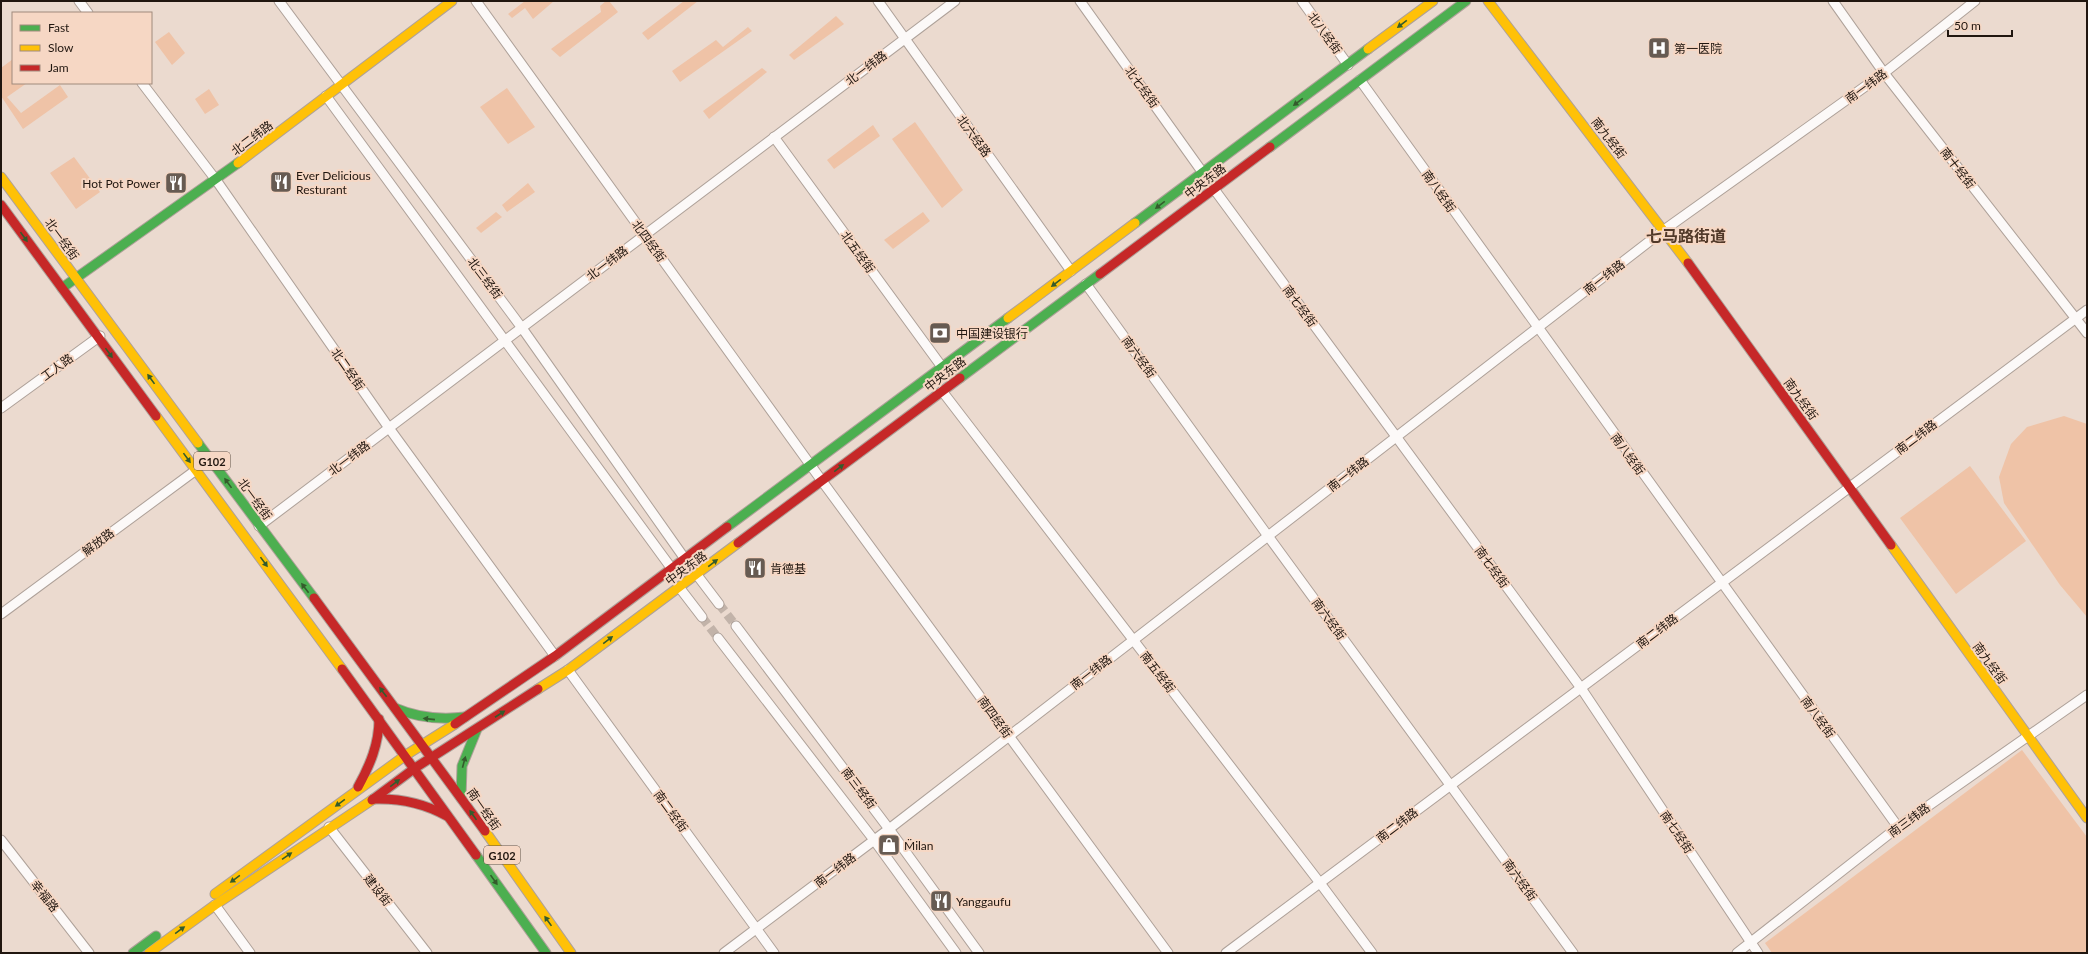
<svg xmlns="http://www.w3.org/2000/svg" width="2088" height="954" font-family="Lato,'Noto Sans SC',sans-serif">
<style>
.green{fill:#efc3a7}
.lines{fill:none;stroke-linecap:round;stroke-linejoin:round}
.street-tunnel{stroke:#c2b3a9;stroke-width:9;stroke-dasharray:9 4.5;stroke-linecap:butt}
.street-casing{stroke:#aea199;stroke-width:11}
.fast-casing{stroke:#aea199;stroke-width:11}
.slow-casing{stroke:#aea199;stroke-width:11}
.jam-casing{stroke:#aea199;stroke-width:11}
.street{stroke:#fcf9f8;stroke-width:9}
.fast{stroke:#4caf50;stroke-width:9}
.slow{stroke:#ffc107;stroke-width:9}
.jam{stroke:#c62828;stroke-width:9}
.oneway{fill:#345b2c}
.labels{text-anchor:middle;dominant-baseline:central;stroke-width:4;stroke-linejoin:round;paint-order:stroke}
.shield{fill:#f6d7c4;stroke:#605045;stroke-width:1}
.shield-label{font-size:11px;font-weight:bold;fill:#20160f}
.street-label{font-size:12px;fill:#20160f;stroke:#f6d7c4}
.poi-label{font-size:12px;fill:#20160f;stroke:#f6d7c4;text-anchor:start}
.district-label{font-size:16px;font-weight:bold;fill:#513929;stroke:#f6d7c4}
</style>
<rect width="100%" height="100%" fill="#ebdacf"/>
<g class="green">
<path d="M525,1H554L533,19L525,8L512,18L508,14Z"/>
<path d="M606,1H609L618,12L560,57L551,49L601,12L600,6Z"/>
<path d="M684,1H698L648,40L642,33Z"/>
<path d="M836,16L844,24L794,60L789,55Z"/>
<path d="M748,27L752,31L680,82L672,71L716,40L723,47Z"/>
<path d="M169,32L185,53L172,65L155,42Z"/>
<path d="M13,59V83H27L7,97L21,113L60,85L68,97L23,129L1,96V68Z"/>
<path d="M762,68L767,72L709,119L703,111Z"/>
<path d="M507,88L535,127L508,144L480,107Z"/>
<path d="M209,89L219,105L205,114L195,99Z"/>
<path d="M915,122L963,190L942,208L892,139Z"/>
<path d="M873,125L880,136L834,169L827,160Z"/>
<path d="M74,157L100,192L76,209L50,173Z"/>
<path d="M528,183L535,192L507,212L502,205Z"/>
<path d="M496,212L502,217L481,233L476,228Z"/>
<path d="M923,212L930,221L893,249L884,240Z"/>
<path d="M2064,416L2087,424V617L2060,585L2004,503L1999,477L2011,444L2027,427Z"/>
<path d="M1970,466L2026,541L1956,594L1900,518Z"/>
<path d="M2022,750L2087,837V953H1772L1765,943Z"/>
</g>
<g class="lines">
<g class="street-tunnel">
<path d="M719,604L736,626"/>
<path d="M702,617L718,638"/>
</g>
<g class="street-casing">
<g id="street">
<path d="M79,1L88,13"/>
<path d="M279,1L522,328L685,559"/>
<path d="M476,1L822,481L1168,953"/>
<path d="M878,1L1071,271"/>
<path d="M1080,1L1203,173"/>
<path d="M1302,1L1348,65"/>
<path d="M1833,1L1884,73L2087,333"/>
<path d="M1360,80L1898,827"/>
<path d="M142,83L216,180L389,428L555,656"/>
<path d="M326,96L672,569"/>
<path d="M774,137L942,367"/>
<path d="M1214,189L1581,688L1758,953"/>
<path d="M1086,284L1268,536L1573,953"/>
<path d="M942,391L1320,883L1372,953"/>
<path d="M1,408L100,336"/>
<path d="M259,526L955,1"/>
<path d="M697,575L719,604"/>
<path d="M679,587L702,617"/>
<path d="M1,614L196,470"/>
<path d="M736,626L889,829L979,953"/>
<path d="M718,638L874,840L956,953"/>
<path d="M568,670L774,953"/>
<path d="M329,827L427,953"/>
<path d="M1,840L89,953"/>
<path d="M215,905L250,953"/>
<path d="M724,953L889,829L1664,230L1884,73L1975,1"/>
<path d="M1226,953L2087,310"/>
<path d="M1737,953L1898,827L2087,695"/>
</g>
</g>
<g class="fast-casing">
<g id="fast">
<path d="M1270,147L1466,1"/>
<path d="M1135,223L1368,49"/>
<path d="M62,288L238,163"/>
<path d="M960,378L1100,274"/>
<path d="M198,443L314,598"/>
<path d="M727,527L1008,318"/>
<path d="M395,708C418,718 440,720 465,717"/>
<path d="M461,798L462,766L477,729"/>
<path d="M476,855L546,953"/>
<path d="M133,953L156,936"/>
</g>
</g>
<g class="slow-casing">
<g id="slow">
<path d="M1488,1L1688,263"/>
<path d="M1368,49L1433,1"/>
<path d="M238,163L452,1"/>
<path d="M1,177L198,443"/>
<path d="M1008,318L1135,223"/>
<path d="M156,416L342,669"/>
<path d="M1891,545L2087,818"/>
<path d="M538,689L568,670L738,543"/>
<path d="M485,831L571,953"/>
<path d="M215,894L406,755L455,724"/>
<path d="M149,953L215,905L372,800"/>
</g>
</g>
<g class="jam-casing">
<g id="jam">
<path d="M1,205L156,416"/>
<path d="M1688,263L1891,545"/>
<path d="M1100,274L1270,147"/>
<path d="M738,543L960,378"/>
<path d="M314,598L485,831"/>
<path d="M342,669L476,855"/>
<path d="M455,724L555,656L727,527"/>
<path d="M358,787C370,765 379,744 379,719"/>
<path d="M373,799C400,798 424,803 447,816"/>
<path d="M372,800L415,768L538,689"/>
</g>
</g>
<use href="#street" class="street"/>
<use href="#fast" class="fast"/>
<use href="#slow" class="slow"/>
<use href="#jam" class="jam"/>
</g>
<defs><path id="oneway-solid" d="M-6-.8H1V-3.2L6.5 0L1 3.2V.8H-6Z"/></defs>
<g class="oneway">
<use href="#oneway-solid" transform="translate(1402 24) rotate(143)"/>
<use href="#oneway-solid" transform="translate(1298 102) rotate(143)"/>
<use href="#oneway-solid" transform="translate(1160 205) rotate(143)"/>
<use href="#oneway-solid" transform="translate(24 237) rotate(54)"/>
<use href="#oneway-solid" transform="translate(1056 283) rotate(143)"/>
<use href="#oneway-solid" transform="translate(109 353) rotate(54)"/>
<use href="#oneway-solid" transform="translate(151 379) rotate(-126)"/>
<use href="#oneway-solid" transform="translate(187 458) rotate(54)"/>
<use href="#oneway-solid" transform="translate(839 468) rotate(-37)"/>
<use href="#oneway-solid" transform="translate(228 483) rotate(-126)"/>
<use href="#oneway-solid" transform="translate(264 562) rotate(54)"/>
<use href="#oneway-solid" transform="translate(713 563) rotate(-37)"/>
<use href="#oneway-solid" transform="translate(305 588) rotate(-127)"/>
<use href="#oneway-solid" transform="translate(608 640) rotate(-37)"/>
<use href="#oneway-solid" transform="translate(383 692) rotate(-127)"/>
<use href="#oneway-solid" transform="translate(500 714) rotate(-33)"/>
<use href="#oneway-solid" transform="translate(429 719) rotate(-174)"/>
<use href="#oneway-solid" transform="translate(464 762) rotate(-75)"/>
<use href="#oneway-solid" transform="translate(395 783) rotate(-37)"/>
<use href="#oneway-solid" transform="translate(340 803) rotate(144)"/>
<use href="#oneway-solid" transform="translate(473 815) rotate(-125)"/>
<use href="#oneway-solid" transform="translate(287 856) rotate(-34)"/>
<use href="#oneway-solid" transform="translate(235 879) rotate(144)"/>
<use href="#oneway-solid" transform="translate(494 880) rotate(55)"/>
<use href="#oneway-solid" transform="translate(548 921) rotate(-125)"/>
<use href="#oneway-solid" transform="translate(180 930) rotate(-36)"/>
</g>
<defs>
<g id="hospital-square" transform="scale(1.15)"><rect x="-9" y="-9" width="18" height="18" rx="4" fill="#675b52" stroke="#f6d7c4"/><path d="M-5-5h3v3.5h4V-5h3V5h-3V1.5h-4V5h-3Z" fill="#fff"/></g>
<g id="restaurant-square" transform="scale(1.15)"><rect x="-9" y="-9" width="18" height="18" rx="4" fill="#675b52" stroke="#f6d7c4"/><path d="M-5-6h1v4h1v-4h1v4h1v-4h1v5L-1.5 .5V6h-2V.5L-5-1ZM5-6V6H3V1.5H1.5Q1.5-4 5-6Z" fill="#fff"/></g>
<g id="bank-square" transform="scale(1.15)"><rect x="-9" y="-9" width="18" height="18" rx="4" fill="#675b52" stroke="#f6d7c4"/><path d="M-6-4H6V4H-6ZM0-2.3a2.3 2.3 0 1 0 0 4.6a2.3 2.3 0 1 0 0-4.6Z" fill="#fff"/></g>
<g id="shop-square" transform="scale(1.15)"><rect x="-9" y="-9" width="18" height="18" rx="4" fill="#675b52" stroke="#f6d7c4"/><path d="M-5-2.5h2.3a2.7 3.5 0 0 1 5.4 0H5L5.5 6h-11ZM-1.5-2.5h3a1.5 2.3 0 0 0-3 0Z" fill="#fff"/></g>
</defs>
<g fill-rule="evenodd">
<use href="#hospital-square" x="1659" y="48"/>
<use href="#restaurant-square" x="281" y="182"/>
<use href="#restaurant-square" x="176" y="183"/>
<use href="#bank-square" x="940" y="333"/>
<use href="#restaurant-square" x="755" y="568"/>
<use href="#shop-square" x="889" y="845"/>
<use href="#restaurant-square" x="941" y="901"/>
</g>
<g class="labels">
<g class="shield">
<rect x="194" y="452" width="36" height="18" rx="3"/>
<rect x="484" y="846" width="36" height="18" rx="3"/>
</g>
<g class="shield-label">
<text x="212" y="461">G102</text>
<text x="502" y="855">G102</text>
</g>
<g class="street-label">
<text transform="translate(1325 33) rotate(54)">北八经街</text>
<text transform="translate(866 68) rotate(-37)">北一纬路</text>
<text transform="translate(1866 86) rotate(-36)">南一纬路</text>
<text transform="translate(1142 87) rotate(54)">北七经街</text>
<text transform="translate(974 136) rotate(54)">北六经路</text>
<text transform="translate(252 138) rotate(-37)">北二纬路</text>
<text transform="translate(1609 138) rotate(52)">南九经街</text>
<text transform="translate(1958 168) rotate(52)">南十经街</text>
<text transform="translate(1205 181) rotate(-37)">中央东路</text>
<text transform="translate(1439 191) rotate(55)">南八经街</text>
<text transform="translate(62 239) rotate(54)">北一经街</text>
<text transform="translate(649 241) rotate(54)">北四经街</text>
<text transform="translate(858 252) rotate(54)">北五经街</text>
<text transform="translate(607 263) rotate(-37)">北一纬路</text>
<text transform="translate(1604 277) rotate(-38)">南一纬路</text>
<text transform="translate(485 278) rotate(53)">北三经街</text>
<text transform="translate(1300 306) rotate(54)">南七经街</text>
<text transform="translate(1139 357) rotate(54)">南六经街</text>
<text transform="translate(57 367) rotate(-36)">工人路</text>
<text transform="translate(348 369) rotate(55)">北二经街</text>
<text transform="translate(945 374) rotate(-37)">中央东路</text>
<text transform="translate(1801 399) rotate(54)">南九经街</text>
<text transform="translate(1916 437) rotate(-37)">南二纬路</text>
<text transform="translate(1628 454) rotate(54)">南八经街</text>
<text transform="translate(349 458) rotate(-37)">北一纬路</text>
<text transform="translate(1348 474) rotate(-38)">南一纬路</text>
<text transform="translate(255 499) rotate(54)">北一经街</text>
<text transform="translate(98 542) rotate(-37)">解放路</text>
<text transform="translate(1492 567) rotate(54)">南七经街</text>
<text transform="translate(686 568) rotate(-36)">中央东路</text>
<text transform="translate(1329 619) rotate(54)">南六经街</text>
<text transform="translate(1657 631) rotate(-37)">南二纬路</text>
<text transform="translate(1990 663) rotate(54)">南九经街</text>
<text transform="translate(1091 672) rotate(-38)">南一纬路</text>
<text transform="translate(1158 672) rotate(52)">南五经街</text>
<text transform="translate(995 717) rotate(54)">南四经街</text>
<text transform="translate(1818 717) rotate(54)">南八经街</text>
<text transform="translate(859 788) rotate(53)">南三经街</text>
<text transform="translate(484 809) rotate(55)">南一经街</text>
<text transform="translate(671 811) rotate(54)">南二经街</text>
<text transform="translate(1909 820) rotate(-36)">南三纬路</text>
<text transform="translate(1397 825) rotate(-37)">南二纬路</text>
<text transform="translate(1677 832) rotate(56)">南七经街</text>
<text transform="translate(835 870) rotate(-37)">南一纬路</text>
<text transform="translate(1520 880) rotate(54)">南六经街</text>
<text transform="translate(378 890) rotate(52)">建设街</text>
<text transform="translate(45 896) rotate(52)">幸福路</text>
</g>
<g class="poi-label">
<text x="1674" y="48">第一医院</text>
<text x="296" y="175">Ever Delicious<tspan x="296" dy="14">Resturant</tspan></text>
<text x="160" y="183" text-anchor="end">Hot Pot Power</text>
<text x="956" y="333">中国建设银行</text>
<text x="770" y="568">肯德基</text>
<text x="904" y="845">M̈ilan</text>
<text x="956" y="901">Yanggaufu</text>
</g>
<g class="district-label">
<text x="1686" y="235">七马路街道</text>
</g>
</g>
<rect width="2088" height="954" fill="none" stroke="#20160f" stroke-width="4"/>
<rect x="12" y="12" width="140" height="72" fill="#f6d7c4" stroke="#a08a7c"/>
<rect x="20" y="25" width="20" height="6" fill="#4caf50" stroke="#a08a7c"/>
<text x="48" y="32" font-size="12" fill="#20160f">Fast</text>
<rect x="20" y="45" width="20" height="6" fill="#ffc107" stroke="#a08a7c"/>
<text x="48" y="52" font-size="12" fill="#20160f">Slow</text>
<rect x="20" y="65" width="20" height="6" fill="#c62828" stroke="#a08a7c"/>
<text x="48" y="72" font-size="12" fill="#20160f">Jam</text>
<path d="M1948 30v6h64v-6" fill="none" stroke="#20160f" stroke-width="2"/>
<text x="1954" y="30" font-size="12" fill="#20160f" stroke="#f6d7c4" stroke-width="3" paint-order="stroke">50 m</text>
</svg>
